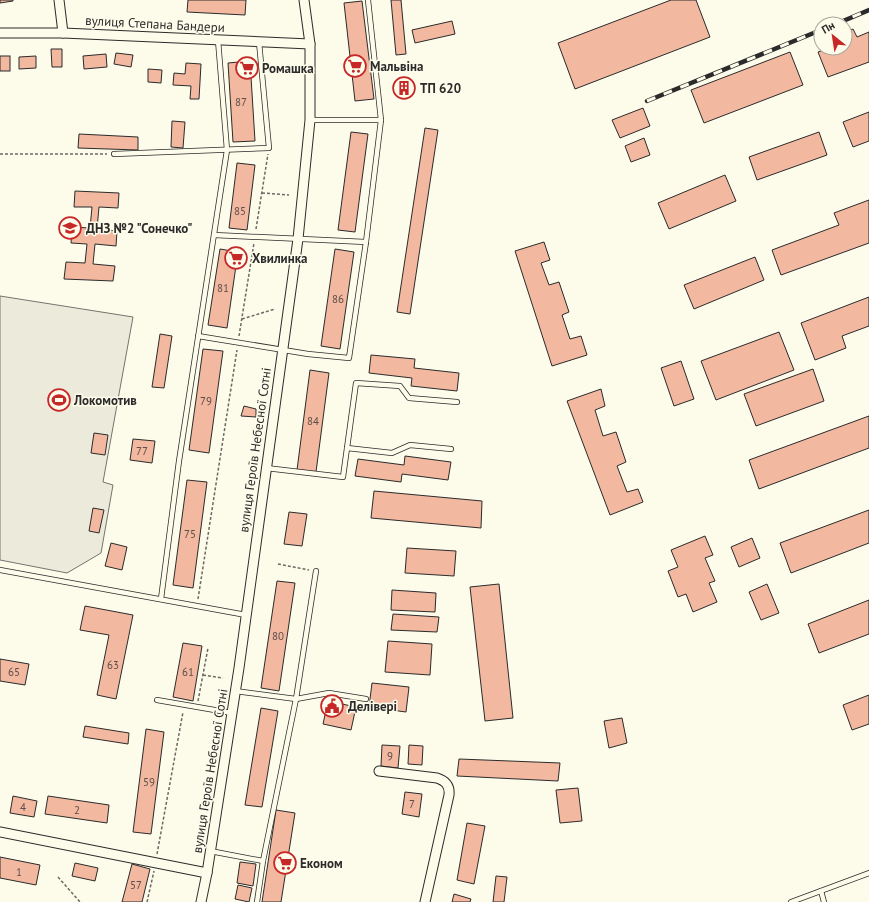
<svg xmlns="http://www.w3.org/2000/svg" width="869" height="902" font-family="'PT Sans',sans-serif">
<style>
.green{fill:#ecebdb;stroke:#74746e}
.building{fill:#f2b8a0;stroke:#2b2b2b}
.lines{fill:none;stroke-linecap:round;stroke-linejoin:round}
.service-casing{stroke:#2b2b2b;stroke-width:6}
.minor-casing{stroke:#2b2b2b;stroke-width:11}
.path{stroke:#6a6964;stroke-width:1.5;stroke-dasharray:3 2;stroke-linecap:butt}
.service{stroke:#fdfbea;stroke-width:4.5}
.minor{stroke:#fdfbea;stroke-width:9}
.rail-casing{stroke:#2b2b2b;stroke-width:4.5}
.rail{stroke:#fdfbea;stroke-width:3;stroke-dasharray:9;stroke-linecap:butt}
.labels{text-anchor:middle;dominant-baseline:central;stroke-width:3;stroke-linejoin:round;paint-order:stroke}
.number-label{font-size:11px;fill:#5d4e48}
.street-label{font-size:13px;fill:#2b2b2b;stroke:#fdfbea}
.poi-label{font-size:13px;font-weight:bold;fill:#2b2b2b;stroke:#fdfbea;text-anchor:start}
</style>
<rect width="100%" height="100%" fill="#fdfbea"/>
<path class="green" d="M0,296L133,317L103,482L113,485L101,553L67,573L0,560Z"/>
<g class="building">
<path d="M0,0H13V1L0,3Z"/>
<path d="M188,0H246L245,15L187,12Z"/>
<path d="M391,0H401L406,54L396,55Z"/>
<path d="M671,0H696L710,37L575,89L558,43Z"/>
<path d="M362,1L374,99L355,101L344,3Z"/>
<path d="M452,21L455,34L415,43L412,30Z"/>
<path d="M853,29L857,37L869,32V62L828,77L818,52L829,48H845V32Z"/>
<path d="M51,49H62V67H52Z"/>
<path d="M790,52L803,85L704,123L691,90Z"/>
<path d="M116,53L133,55L131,67L114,64Z"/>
<path d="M106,54L107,67L84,69L83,56Z"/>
<rect x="0" y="56" width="10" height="15"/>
<path d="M36,56V68L19,69V57Z"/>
<path d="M250,61L255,141L233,142L228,63Z"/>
<path d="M186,63L201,64L199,99H190L191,86L173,85L174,73L185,74Z"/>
<path d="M148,69L162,70L161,83L148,82Z"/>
<path d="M409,82L410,92L399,94L398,84Z"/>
<path d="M643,108L650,126L620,138L612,120Z"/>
<path d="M869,112V141L853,147L843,122Z"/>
<path d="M172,121L185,122L183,148L171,147Z"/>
<path d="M425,128L438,130L410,314L397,312Z"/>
<path d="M351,132L368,134L355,232L338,230Z"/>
<path d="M819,132L827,155L757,180L749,157Z"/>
<path d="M79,134L138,137V150L78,148Z"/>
<path d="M644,138L650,155L631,162L625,146Z"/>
<path d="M237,163L255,165L247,230L229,228Z"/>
<path d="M725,175L736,201L669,229L658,203Z"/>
<path d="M75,191L119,193L118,208L99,207L97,229L117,231L116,246L95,244L93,264L115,266L113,281L64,279L66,262L85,263L87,244L71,243L72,227L90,228L92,207H74Z"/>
<path d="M869,200V243L781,275L772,250L839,225L834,213Z"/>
<path d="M544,242L550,260L541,263L549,285L559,282L569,312L562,315L570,339L581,336L587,355L552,366L515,251Z"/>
<path d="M220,249L238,252L227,328L208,325Z"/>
<path d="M335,249L354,252L340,349L321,346Z"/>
<path d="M755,257L764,280L694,309L684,285Z"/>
<path d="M869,297V326L842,336L846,348L815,360L801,323Z"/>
<path d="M779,332L794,370L716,400L701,361Z"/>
<path d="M160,334L172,336L164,388L152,387Z"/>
<path d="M203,349L223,351L209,453L189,450Z"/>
<path d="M371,355L415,359L414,368L459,373L457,391L411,386L412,378L369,373Z"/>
<path d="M681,361L694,399L674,406L661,368Z"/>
<path d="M813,369L824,401L756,426L744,394Z"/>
<path d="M310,370L329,373L316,472L297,470Z"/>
<path d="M601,389L605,406L595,410L603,436L616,432L626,462L617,466L627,492L638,489L643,502L610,515L567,401Z"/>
<path d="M244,406L256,409V417L241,416Z"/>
<path d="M869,416V448L759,489L749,460Z"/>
<path d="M94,433L108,435L105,455L91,453Z"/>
<path d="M133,439L155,441L152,463L130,460Z"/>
<path d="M405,456L451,462L448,480L402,474L401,482L355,476L358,459L404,465Z"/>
<path d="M187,480L207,482L193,588L173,585Z"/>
<path d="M374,491L482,501L481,528L371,518Z"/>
<path d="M93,508L104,510L99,533L89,531Z"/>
<path d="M869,510V543L791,573L780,543Z"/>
<path d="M289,512L307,514L302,546L284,544Z"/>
<path d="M705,536L713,555L705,558L715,581L709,583L717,602L693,612L686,594L678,597L668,571L678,567L671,550Z"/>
<path d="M752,538L760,558L739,567L731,547Z"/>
<path d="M111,543L127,547L122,570L105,566Z"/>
<path d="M407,548L456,551L454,576L405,573Z"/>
<path d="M277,581L295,583L279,691L261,688Z"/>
<path d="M499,584L513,718L485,721L470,587Z"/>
<path d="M767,584L779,613L761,620L749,592Z"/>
<path d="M392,590L436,593L435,612L391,610Z"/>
<path d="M869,600V634L819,653L808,624Z"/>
<path d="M85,606L133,615L116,699L97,695L109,635L80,630Z"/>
<path d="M393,614L439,617L437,632L391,630Z"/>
<path d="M388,641L432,644L430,675L385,672Z"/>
<path d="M183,643L202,646L193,701L173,697Z"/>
<path d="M0,659L29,664L25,685L0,681Z"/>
<path d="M372,683L409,687L406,712L369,707Z"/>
<path d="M869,695V724L852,730L843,705Z"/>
<path d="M328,701L356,707L351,730L323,724Z"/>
<path d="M261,708L278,711L262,807L245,805Z"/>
<path d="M622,718L627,743L609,748L604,721Z"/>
<path d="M85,726L129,733L128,744L83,737Z"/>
<path d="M146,729L164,732L151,834L133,832Z"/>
<path d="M382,745L400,746L398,768L381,766Z"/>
<path d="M409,745L423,746L422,765L408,764Z"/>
<path d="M459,759L560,763L558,781L457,776Z"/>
<path d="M578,788L582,821L560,823L556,790Z"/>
<path d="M405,792L422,794L419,817L402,814Z"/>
<path d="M13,796L37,801L34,817L10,813Z"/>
<path d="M48,796L109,805L107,823L45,814Z"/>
<path d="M276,810L295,813L281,902H262Z"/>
<path d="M467,823L485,826L474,884L457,880Z"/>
<path d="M0,857L40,865L36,885L0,878Z"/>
<path d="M240,862L256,864L253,886L237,883Z"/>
<path d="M75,863L98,868L95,881L72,876Z"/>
<path d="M132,864L150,869L142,902H122Z"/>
<path d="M496,876L507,877L504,902H493Z"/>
<path d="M238,885L252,888L249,902L235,899Z"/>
<path d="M454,894L471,899L470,902H452Z"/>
</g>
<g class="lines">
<g class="service-casing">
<g id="service">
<path d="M310,120H381"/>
<path d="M114,154L269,148L259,42"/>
<path d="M214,235L366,242"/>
<path d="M198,336L308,354L349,358L366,242L381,120L368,0"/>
<path d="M347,448L392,453L410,445L451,449"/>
<path d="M266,468L343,477L356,383L400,386L409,398L457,402"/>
<path d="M0,570L246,615"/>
<path d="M161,599L179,461L227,150L218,40"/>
<path d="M235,691L296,699L329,693L366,699"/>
<path d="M157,700L232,713"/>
<path d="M210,851L263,861"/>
<path d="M821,891L824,902"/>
<path d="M257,902L263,861L296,699L316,571"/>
<path d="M791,902L869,873"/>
</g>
</g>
<g class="minor-casing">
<g id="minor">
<path d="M59,0L63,33"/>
<path d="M0,33H63L310,44"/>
<path d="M379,771L437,778C446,781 450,786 449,795L425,902"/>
<path d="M0,832L207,873"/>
<path d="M201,902L207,873L239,668L298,239L310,120V44L304,0"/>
</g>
</g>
<g class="path">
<path d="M0,154H107"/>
<path d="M262,193L289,195"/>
<path d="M256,229L268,154"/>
<path d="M242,319L275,309"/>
<path d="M239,336L254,243"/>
<path d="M278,564L309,570"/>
<path d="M198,599L237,350"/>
<path d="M203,675L223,678"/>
<path d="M198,701L208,648"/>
<path d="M157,854L183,712"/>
<path d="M58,877L80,902"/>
<path d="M147,902L154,871"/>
</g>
<use href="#service" class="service"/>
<use href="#minor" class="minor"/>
<g class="rail-casing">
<g id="rail">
<path d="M836,24L869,10"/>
<path d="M647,101L821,30"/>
</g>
</g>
<use href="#rail" class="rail"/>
</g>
<defs>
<g id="supermarket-ring" transform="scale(1.15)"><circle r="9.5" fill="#fdfbea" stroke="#c62828" stroke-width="1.5"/><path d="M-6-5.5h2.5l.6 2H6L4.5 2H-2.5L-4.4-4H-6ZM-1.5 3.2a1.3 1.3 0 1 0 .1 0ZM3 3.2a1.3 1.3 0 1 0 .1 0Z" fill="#c62828"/></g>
<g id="building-ring" transform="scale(1.15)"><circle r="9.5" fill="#fdfbea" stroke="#c62828" stroke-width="1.5"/><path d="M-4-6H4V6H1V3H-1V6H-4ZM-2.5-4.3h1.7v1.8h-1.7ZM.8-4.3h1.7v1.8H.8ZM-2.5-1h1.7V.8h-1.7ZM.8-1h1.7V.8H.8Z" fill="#c62828"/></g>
<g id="school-ring" transform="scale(1.15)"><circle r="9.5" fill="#fdfbea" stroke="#c62828" stroke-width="1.5"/><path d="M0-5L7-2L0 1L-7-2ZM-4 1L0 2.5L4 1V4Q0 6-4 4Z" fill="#c62828"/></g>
<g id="stadium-ring" transform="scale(1.15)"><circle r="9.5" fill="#fdfbea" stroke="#c62828" stroke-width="1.5"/><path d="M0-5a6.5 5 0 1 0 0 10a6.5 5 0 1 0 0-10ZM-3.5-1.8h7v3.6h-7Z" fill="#c62828"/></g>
<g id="civic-ring" transform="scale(1.15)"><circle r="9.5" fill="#fdfbea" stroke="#c62828" stroke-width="1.5"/><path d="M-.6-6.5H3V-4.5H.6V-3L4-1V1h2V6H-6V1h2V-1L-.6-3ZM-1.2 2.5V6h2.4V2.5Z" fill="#c62828"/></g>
</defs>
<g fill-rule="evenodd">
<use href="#supermarket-ring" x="355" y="66"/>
<use href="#supermarket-ring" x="247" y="68"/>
<use href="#building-ring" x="404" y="88"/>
<use href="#school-ring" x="70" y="228"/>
<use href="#supermarket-ring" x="236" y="258"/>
<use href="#stadium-ring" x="59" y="400"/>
<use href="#civic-ring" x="332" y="706"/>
<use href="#supermarket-ring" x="285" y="863"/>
</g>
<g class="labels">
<g class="number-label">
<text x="241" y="102">87</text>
<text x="240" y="211">85</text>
<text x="223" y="288">81</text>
<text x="338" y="299">86</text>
<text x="206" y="401">79</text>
<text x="313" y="421">84</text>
<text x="142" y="451">77</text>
<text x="190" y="534">75</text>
<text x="278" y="636">80</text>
<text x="113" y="665">63</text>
<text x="14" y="672">65</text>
<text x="188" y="672">61</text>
<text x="390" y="756">9</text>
<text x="149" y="782">59</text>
<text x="412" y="804">7</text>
<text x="23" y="807">4</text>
<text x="77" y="810">2</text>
<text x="19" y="872">1</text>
<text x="136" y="885">57</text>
</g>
<g class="street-label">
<text transform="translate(155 24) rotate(3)">вулиця Степана Бандери</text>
<text transform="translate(255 450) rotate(-82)">вулиця Героїв Небесної Сотні</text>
<text transform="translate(210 771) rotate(-81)">вулиця Героїв Небесної Сотні</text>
</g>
<g class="poi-label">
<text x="370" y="66">Мальвіна</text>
<text x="262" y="68">Ромашка</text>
<text x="420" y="88">ТП 620</text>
<text x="86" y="228">ДНЗ №2 "Сонечко"</text>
<text x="252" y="258">Хвилинка</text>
<text x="74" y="400">Локомотив</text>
<text x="348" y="706">Делівері</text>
<text x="300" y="863">Економ</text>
</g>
</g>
<g transform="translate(833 36) rotate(330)"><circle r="19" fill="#fdfbea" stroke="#a9a89e"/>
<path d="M0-3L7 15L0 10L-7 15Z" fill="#c62828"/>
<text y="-6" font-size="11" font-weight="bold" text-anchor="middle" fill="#2b2b2b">Пн</text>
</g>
</svg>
